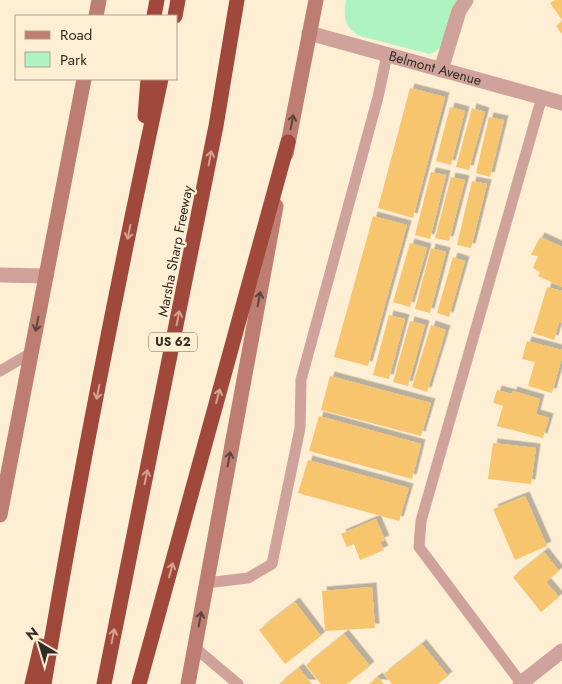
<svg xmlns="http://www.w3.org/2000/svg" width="562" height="684" font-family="Jost,sans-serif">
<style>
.green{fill:#aff3c3}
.building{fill:#f7c56e;filter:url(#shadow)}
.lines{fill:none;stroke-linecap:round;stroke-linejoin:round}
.service{stroke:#cfa39b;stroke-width:11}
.minor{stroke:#cfa39b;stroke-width:15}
.tertiary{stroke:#cfa39b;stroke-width:15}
.secondary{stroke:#bd7d72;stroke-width:15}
.motorway{stroke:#9f483b;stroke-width:15}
.oneway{stroke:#5d453b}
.oneway2{stroke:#d3a38f}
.labels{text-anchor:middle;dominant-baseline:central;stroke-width:4.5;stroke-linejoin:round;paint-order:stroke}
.shield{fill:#feeed4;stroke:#716759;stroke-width:1}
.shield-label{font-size:12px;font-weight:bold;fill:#342d24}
.street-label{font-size:14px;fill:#342d24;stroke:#feeed4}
</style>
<defs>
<filter id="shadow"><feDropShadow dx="4.5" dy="-4.5" stdDeviation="0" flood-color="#0004"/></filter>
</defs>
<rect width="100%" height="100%" fill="#feeed4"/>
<path class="green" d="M346,0H467L442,46L435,52L429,54L360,36C344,28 343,16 346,0Z"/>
<g class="building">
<path d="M555,0H562V20L550,3Z"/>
<path d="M562,21V34L556,26Z"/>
<path d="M410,88L445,97L413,218L378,208Z"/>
<path d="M450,107L465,111L451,165L436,161Z"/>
<path d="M472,108L485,112L469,170L456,167Z"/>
<path d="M489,117L504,120L490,177L476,173Z"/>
<path d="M431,172L446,175L430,239L415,235Z"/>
<path d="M451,177L465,180L449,241L435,238Z"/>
<path d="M472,181L487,184L471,248L457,245Z"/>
<path d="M373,216L407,225L368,366L334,357Z"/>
<path d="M540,237L562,247V287L538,276L540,272L533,268L538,256L531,255Z"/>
<path d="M410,243L427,248L410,307L393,302Z"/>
<path d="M431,248L446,252L430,313L415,309Z"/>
<path d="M453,257L465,261L449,317L437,313Z"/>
<path d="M547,287L562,291V323L559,322L554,340L533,333Z"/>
<path d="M389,315L405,319L389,379L373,375Z"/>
<path d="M410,321L425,325L408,386L393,382Z"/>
<path d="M431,325L446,330L427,392L412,387Z"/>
<path d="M527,341L562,350V357L552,393L528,386L535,362L522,359Z"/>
<path d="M330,376L431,403L421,436L321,410Z"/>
<path d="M497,390L512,394L513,391L540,399L536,414L549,418L543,438L497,426L503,406L493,403Z"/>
<path d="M319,416L421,444L412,479L309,451Z"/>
<path d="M493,443L536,448L531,484L488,479Z"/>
<path d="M308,460L409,488L399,521L298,493Z"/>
<path d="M525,496L547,546L515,560L493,509Z"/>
<path d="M376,519L385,540L380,542L384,550L360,560L354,544L347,547L341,534Z"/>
<path d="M544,552L559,571L546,582L559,597L541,612L513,577Z"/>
<path d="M372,587L375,628L325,631L322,591Z"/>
<path d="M295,602L321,636L285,664L259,630Z"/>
<path d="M344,634L370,666L347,684H321L306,665Z"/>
<path d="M422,644L448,676L438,684H392L384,674Z"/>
<path d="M299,668L312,684H279Z"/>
<path d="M378,677L384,684H369Z"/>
</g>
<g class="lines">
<g class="service">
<path d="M0,371L31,353"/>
<path d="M206,583L248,578L272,564L300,428L301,380L378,97L387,55"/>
<path d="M194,647L238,684"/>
<path d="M521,683L419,547L421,521L542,97"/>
</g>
<g class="minor">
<path id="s1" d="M309,33L562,103"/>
<path d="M441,70L459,11L466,0"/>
<path d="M520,684L562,651"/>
</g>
<path class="tertiary" d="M0,275L46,276"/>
<g class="secondary">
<path d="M96,16L99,0"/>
<path d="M286,154L316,0"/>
<path d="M0,515L84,79"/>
<path d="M188,684L276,206"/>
</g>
<g class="motorway">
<path d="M154,16L157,0"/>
<path d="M175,16L178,0"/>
<path d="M145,116L148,79"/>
<path d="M32,684L41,646"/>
<path d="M44,684C78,481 118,280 161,79"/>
<path d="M104,684L216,126L237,0"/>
<path d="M139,684L288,142"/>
</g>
</g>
<defs><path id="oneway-shaft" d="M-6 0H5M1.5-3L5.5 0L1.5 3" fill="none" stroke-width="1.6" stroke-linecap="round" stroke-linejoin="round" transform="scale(1.25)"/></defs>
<g class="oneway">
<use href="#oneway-shaft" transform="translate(292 122) rotate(-79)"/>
<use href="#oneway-shaft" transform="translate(259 299) rotate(-79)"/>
<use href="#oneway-shaft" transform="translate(37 324) rotate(101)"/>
<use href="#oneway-shaft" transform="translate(229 459) rotate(-79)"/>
<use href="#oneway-shaft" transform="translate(200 619) rotate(-80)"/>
</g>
<g class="oneway2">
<use href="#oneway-shaft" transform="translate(210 158) rotate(-79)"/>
<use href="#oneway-shaft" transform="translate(129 232) rotate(101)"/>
<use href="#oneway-shaft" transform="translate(178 318) rotate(-79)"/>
<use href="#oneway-shaft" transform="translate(98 392) rotate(101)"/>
<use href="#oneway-shaft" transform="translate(218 396) rotate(-75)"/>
<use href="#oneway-shaft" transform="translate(146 477) rotate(-79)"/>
<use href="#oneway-shaft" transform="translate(171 570) rotate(-75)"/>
<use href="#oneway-shaft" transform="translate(113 636) rotate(-79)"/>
</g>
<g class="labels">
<rect class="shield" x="149" y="332.5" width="48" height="19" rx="4"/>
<g class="shield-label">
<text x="173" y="342">US 62</text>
</g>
<g class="street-label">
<text stroke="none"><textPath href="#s1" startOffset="131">Belmont Avenue</textPath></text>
<text transform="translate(175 251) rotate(-79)">Marsha Sharp Freeway</text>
</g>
</g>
<rect x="15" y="15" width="162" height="65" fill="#feeed4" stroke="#ada18e"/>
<rect x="25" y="31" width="25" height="8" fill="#bd7d72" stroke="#ada18e"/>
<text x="60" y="40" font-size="15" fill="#342d24">Road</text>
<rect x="25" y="52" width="25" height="15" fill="#aff3c3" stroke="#ada18e"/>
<text x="60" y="65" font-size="15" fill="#342d24">Park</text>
<g transform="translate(40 644) rotate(322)" stroke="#feeed4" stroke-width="4" paint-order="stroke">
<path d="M0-4L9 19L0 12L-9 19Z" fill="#342d24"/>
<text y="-8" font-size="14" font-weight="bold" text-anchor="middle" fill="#342d24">N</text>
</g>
</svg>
